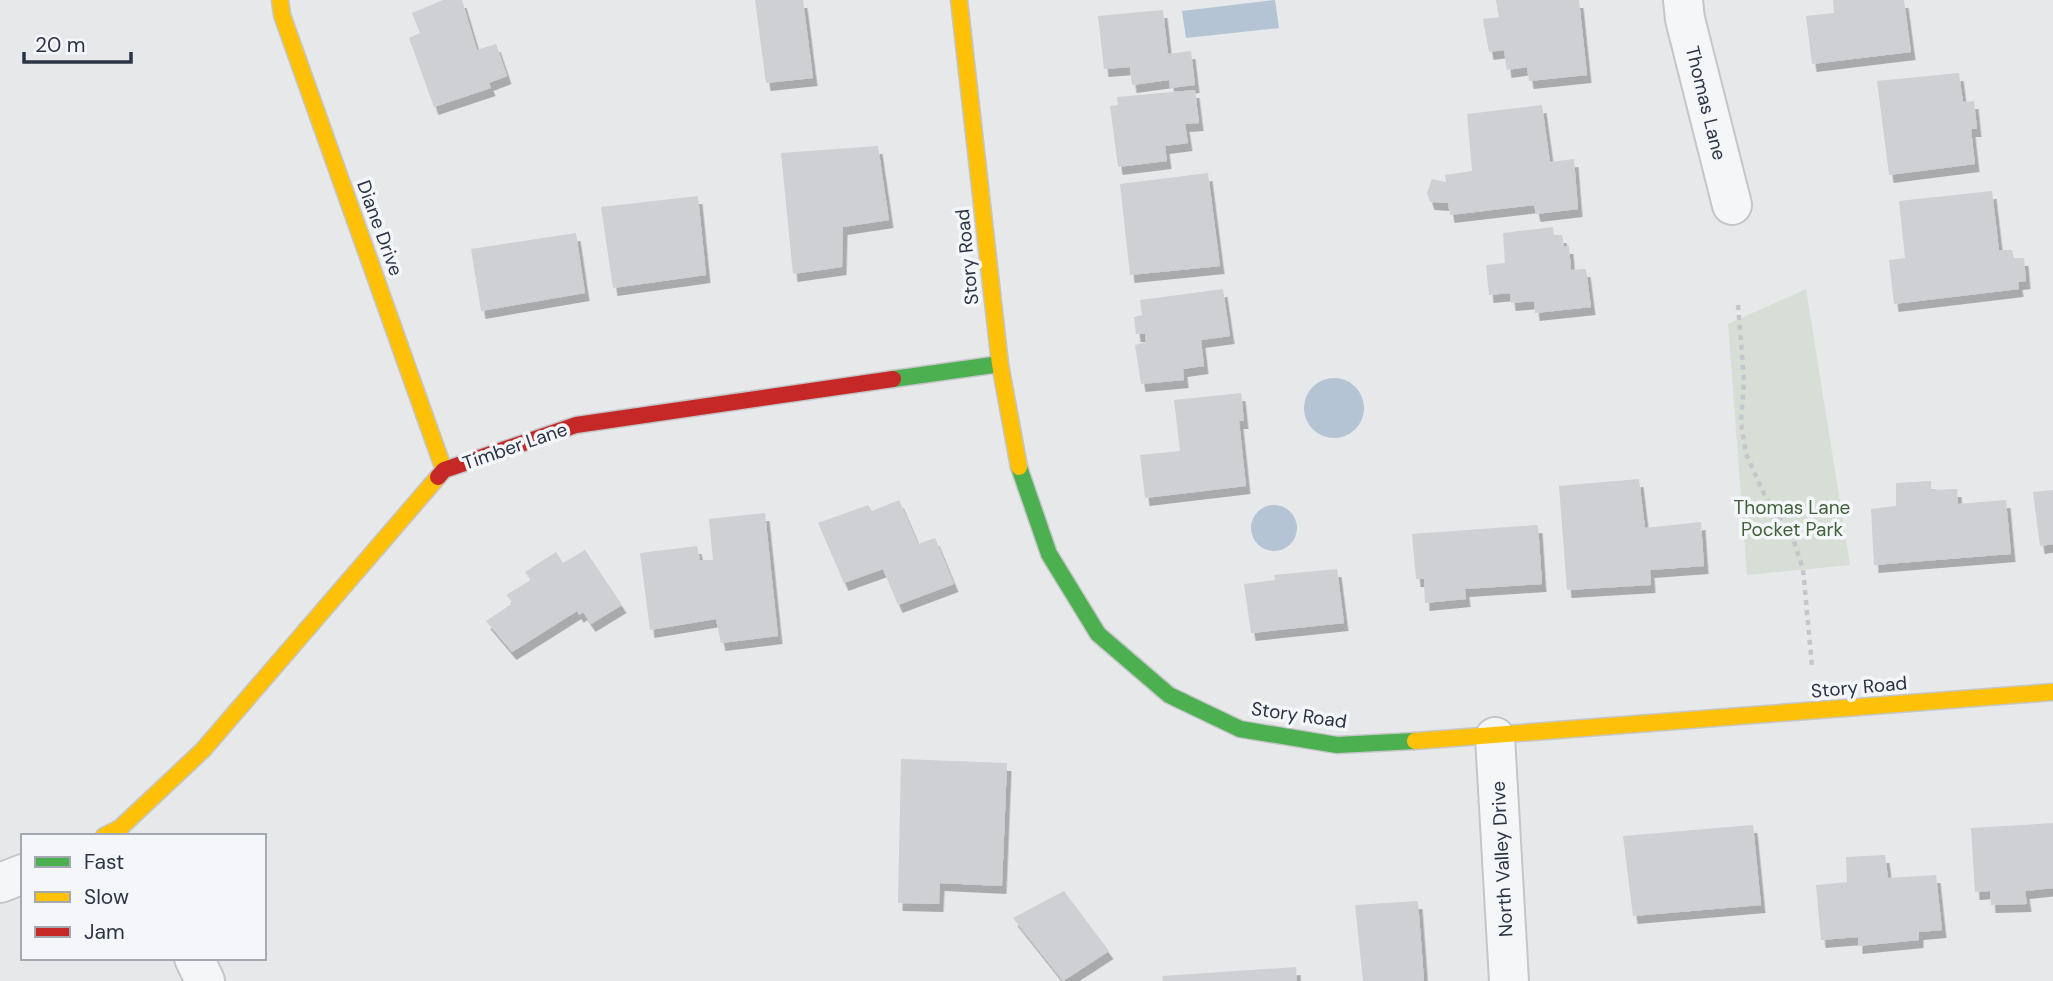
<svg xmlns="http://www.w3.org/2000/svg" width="2053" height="981" font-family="'DM Sans',sans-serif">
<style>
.green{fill:#d6ded6}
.water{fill:#b4c4d5}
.building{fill:#ced0d3;filter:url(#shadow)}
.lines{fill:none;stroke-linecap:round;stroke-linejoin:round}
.street-casing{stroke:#c4c6c8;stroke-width:42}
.fast-casing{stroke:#c4c6c8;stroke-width:19}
.slow-casing{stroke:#c4c6c8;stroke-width:19}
.jam-casing{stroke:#c4c6c8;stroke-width:19}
.path{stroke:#c5c6ca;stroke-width:4.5;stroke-dasharray:5 5;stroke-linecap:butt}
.street{stroke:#f5f6f7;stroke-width:38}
.fast{stroke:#4caf50;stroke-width:16}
.slow{stroke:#ffc107;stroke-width:16}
.jam{stroke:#c62828;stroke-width:16}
.labels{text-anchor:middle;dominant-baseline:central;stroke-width:7;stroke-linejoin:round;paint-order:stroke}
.street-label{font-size:19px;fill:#2b3445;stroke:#f4f6f9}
.park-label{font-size:19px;fill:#3f6138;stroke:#f4f6f9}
</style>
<defs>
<filter id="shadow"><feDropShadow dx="4.5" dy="8" stdDeviation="0" flood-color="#0004"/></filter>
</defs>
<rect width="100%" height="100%" fill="#e6e8ea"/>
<path class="green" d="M1806,289L1850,565L1747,575L1728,324Z"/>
<g class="water">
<path d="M1275,0L1279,28L1186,38L1182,11Z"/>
<circle cx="1334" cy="408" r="30"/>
<circle cx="1274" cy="528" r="23"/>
</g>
<g class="building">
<path d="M443,0H462L477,50L496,44L507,76L489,83L491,88L434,107L409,38L420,33L412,13Z"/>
<path d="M755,0H803L813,78L766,83Z"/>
<path d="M1496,0H1579L1587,75L1529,81L1527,67L1507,70L1504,50L1489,52L1483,19L1499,17Z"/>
<path d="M1833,0H1904L1911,52L1812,64L1806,16L1834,13Z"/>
<path d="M1163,10L1168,54L1191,51L1195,85L1170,88L1169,80L1132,85L1130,67L1104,69L1098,16Z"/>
<path d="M1959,73L1963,102L1974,101L1977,129H1971L1975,164L1889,175L1877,81Z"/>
<path d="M1195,90L1199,123L1185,124L1188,143L1165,146L1167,161L1118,167L1110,106L1118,105L1117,97Z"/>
<path d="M1542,105L1550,162L1574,159L1578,209L1536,214L1534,205L1450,215L1448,203L1430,202L1427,193L1432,179L1446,182L1445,175L1472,171L1467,114Z"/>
<path d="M878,146L889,220L843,227L842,267L793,274L781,153Z"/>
<path d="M1208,173L1220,266L1130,275L1120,184Z"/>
<path d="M1992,191L1999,250H2012L2014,258H2024L2026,281L2018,282L2019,289L1894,304L1889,260L1905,258L1899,201Z"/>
<path d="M698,196L706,275L613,288L601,207Z"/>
<path d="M1553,227L1554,235H1562L1564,246H1569L1571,270L1586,269L1591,307L1535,313L1534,301L1511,303L1510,293L1489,295L1486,265L1505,263L1503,233Z"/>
<path d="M576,233L585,293L481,311L471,249Z"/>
<path d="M1223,289L1230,336L1201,340L1204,366L1183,369L1184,380L1141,384L1135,345L1146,342L1145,334H1136L1134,317L1142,315L1140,300Z"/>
<path d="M1241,393L1244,421H1239L1246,486L1145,498L1140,455L1180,451L1174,400Z"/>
<path d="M1639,479L1645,528L1701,522L1704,566L1650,570L1651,585L1567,590L1559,486Z"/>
<path d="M1931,481V490L1957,489L1958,504L2006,500L2011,554L1874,565L1871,509L1896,506V483Z"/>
<path d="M2053,490V544L2040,546L2033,492Z"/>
<path d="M899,500L918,544L935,538L954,584L898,605L883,569L844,583L818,523L868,505L872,511Z"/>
<path d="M765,513L778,636L721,643L716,619L650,630L640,553L697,546L700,560H713L709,519Z"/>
<path d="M1538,525L1542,584L1465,589L1466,599L1425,603L1424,579H1416L1412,534Z"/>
<path d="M585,550L622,605L591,624L583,612L579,615L577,611L512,652L486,621L513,603L506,595L531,580L525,572L556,552L563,563Z"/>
<path d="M1337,569L1344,623L1251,633L1244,584L1275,580L1274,575Z"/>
<path d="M901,759L1007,763L1002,886L940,883L939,904L898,903Z"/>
<path d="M2053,823V888L2025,891L2027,904L1991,905L1990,891L1975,892L1971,828Z"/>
<path d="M1753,825L1761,905L1633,916L1623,836Z"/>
<path d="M1885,855L1888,878L1936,875L1942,930L1919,932V940L1858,946V937L1821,940L1816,885L1847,882L1846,857Z"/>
<path d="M1064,891L1109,951L1063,981L1013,918Z"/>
<path d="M1418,901L1424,981H1363L1355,905Z"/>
<path d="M1296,967L1297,981H1163L1162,976Z"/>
</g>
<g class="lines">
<g class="street-casing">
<g id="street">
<path d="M1683,0L1685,19L1732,205"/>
<path d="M1495,737L1509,981"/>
<path d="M0,883L23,874"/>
<path d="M194,958L205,981"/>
</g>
</g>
<g class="fast-casing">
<g id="fast">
<path d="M893,379L1000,364"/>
<path d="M1019,467L1049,554L1098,634L1169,695L1240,729L1337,745L1415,741"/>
</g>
</g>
<g class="slow-casing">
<g id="slow">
<path d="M280,0L282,15L444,470"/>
<path d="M959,0L1000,364L1019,467"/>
<path d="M1415,741L2053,692"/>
<path d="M104,836L120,828L203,750L438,477"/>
</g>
</g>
<g class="jam-casing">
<path id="jam" d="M438,477L444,470L576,425L893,379"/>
</g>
<path class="path" d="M1738,305L1744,380L1741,422L1746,454L1765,496L1792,536L1803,569L1812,666"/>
<use href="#street" class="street"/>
<use href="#fast" class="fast"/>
<use href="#slow" class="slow"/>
<use href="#jam" class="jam"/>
</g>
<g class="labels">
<g class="street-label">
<text transform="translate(1706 103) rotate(76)">Thomas Lane</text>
<text transform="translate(380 228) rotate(70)">Diane Drive</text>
<text transform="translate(967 257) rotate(-96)">Story Road</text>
<text transform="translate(515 446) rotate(-19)">Timber Lane</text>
<text transform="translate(1859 687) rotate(-5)">Story Road</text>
<text transform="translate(1299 715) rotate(8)">Story Road</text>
<text transform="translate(1502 859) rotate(-93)">North Valley Drive</text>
</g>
<g class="park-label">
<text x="1792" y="507">Thomas Lane<tspan x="1792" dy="22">Pocket Park</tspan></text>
</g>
</g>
<rect x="21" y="834" width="245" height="126" fill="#f4f6f9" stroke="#a4a8b1" stroke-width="2"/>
<rect x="35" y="857" width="35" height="10" fill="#4caf50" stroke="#a4a8b1" stroke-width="2"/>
<text x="84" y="869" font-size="21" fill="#2b3445">Fast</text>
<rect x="35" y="892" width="35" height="10" fill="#ffc107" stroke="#a4a8b1" stroke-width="2"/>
<text x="84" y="904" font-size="21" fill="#2b3445">Slow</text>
<rect x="35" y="927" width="35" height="10" fill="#c62828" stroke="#a4a8b1" stroke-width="2"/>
<text x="84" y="939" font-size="21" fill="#2b3445">Jam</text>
<path d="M24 52v10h107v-10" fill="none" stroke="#2b3445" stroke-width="3.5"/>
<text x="35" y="52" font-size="21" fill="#2b3445" stroke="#f4f6f9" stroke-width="5" paint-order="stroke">20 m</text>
</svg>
